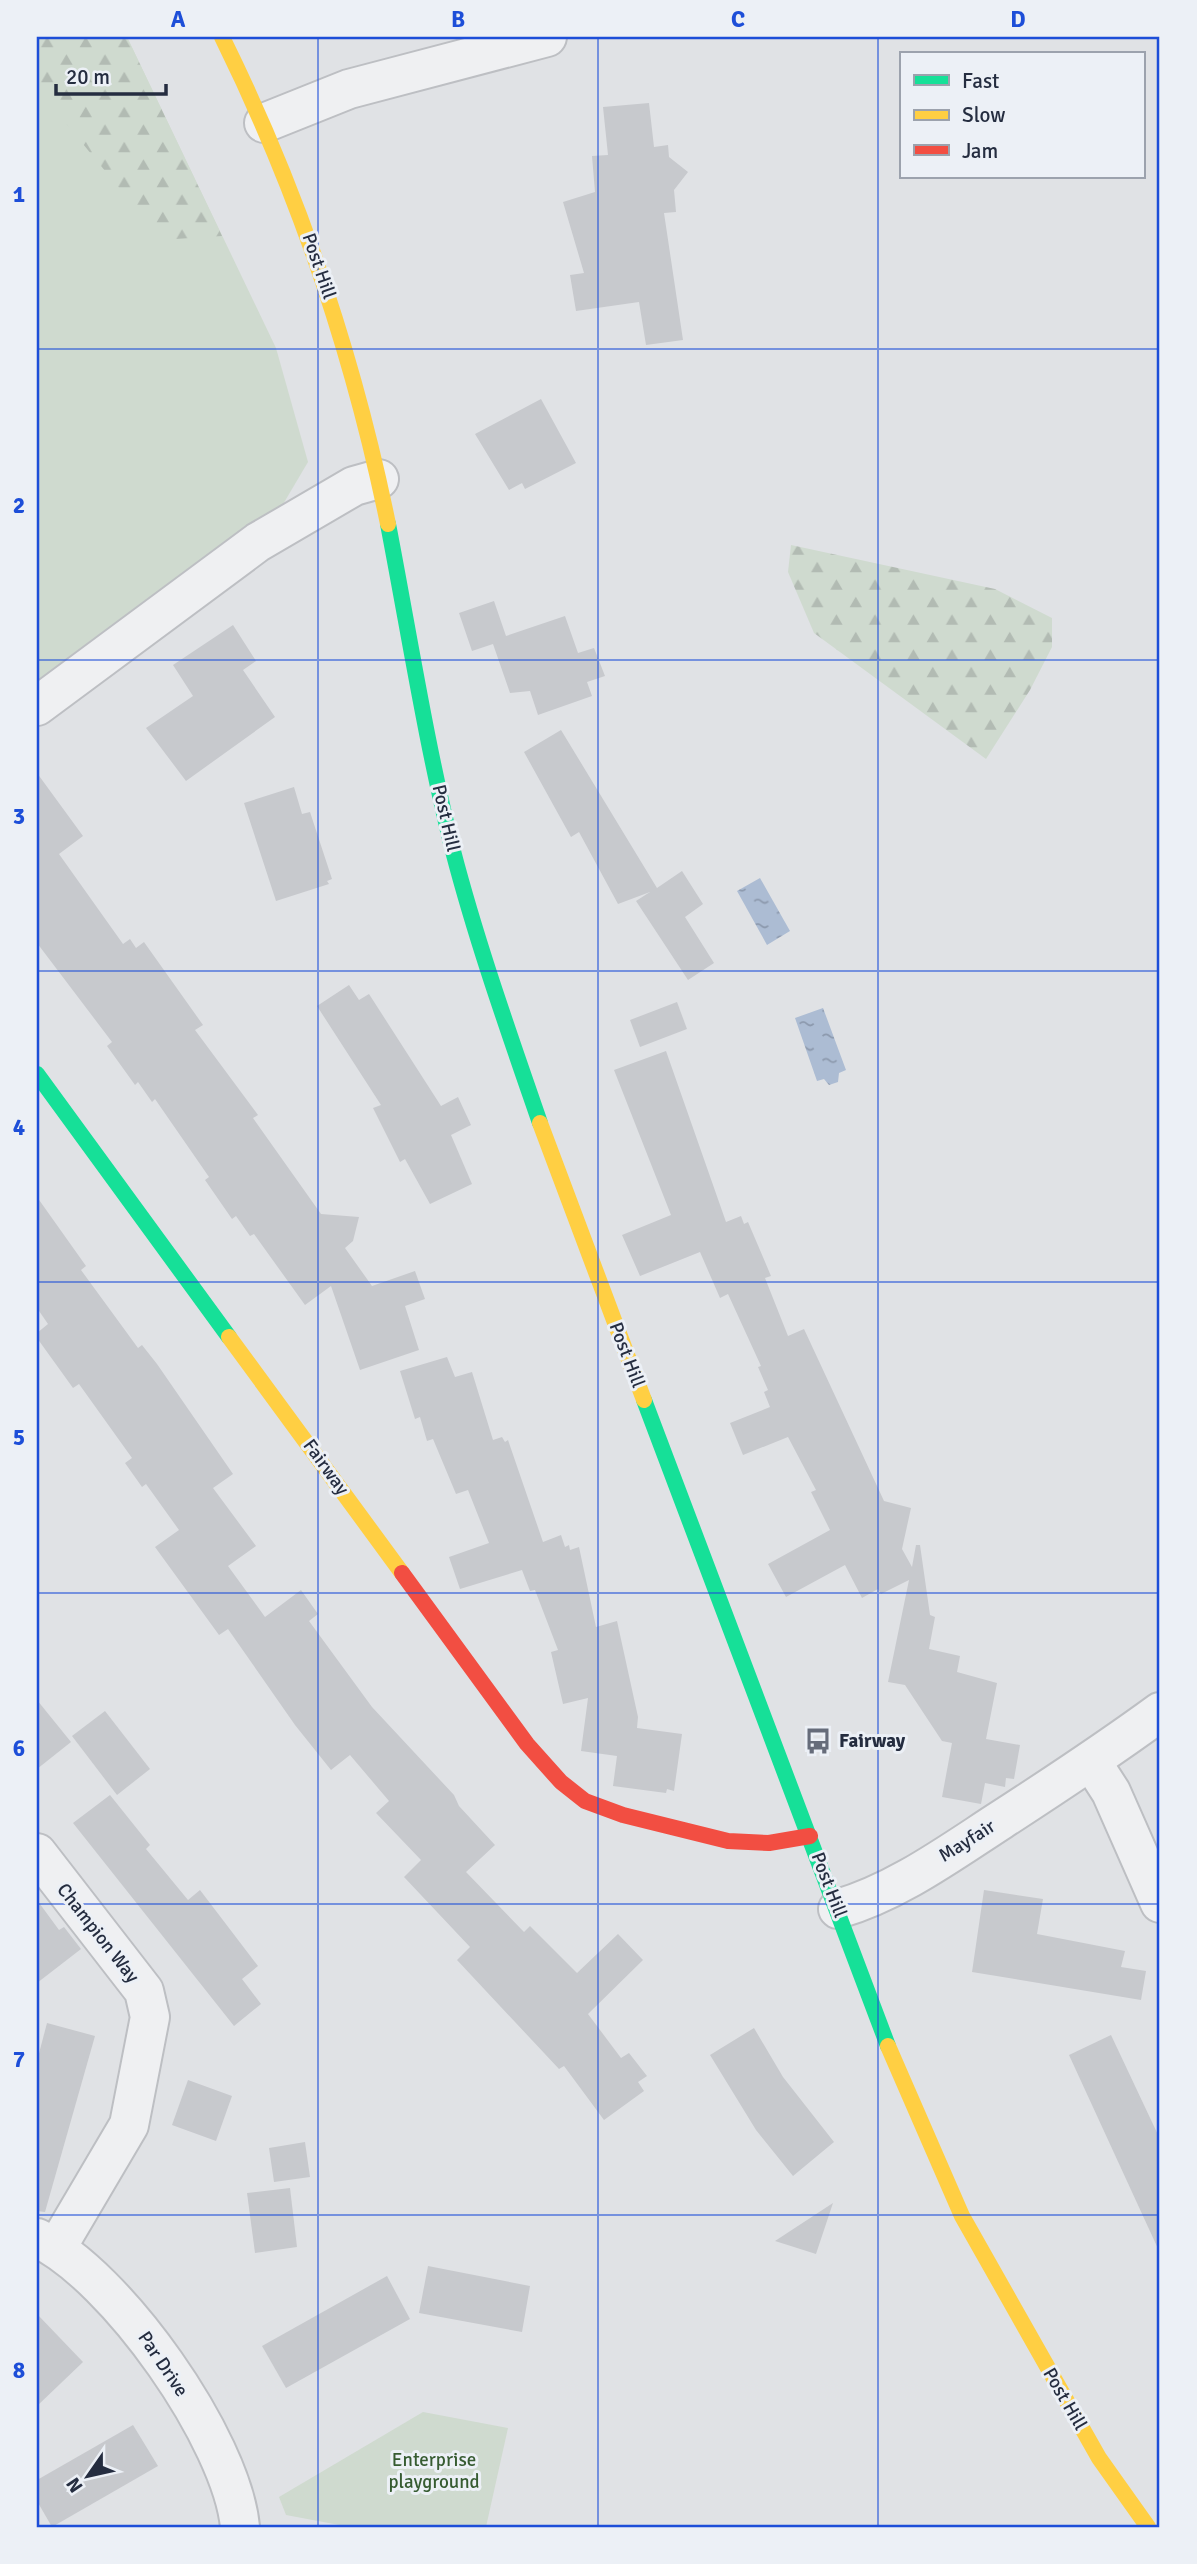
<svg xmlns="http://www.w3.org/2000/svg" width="1197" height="2564" font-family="Signika,sans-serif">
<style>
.green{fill:#cfdacf}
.forest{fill:url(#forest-firs)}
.water{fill:url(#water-ripples)}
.building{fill:#c7c9cd}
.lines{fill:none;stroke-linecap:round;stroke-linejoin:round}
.street-casing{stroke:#bdbfc3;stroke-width:42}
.street{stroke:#eff0f2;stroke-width:38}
.fast{stroke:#16e098;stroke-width:16}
.slow{stroke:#ffcf43;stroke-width:16}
.jam{stroke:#f24e42;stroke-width:16}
.grid{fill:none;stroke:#1d4ed8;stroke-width:2;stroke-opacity:0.55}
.labels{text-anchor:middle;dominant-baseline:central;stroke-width:6;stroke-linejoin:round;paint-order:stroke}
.street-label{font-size:19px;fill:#252d40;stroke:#ecf0f6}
.poi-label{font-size:19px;font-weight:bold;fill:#252d40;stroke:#ecf0f6;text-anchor:start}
.park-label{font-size:19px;fill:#375c32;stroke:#ecf0f6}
.neatline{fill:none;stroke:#1d4ed8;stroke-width:2.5}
.grid-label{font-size:23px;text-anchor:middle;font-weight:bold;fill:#1d4ed8}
</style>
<defs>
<pattern id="forest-firs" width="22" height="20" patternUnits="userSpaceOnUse" patternTransform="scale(1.75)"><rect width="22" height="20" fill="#cfdacf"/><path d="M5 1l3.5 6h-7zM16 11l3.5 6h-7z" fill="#b2bbb3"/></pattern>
<pattern id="water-ripples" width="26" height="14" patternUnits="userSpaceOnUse" patternTransform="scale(1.75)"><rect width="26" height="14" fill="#acbcd3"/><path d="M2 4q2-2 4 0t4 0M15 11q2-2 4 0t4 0" fill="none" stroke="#8c99ad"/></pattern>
</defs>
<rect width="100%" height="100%" fill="#e0e2e5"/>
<g class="green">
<path d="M37,37H127L276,348L308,462L282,506L37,687Z"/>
<path d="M423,2412L508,2428L486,2527H350L286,2515L279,2497Z"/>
</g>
<g class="forest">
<path d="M37,37H127L222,236L175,239L147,222L37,88Z"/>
<path d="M791,545L995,589L1052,618V647L1030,690L986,759L814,633L788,572Z"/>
</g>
<g class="water">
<path d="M760,878L790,931L767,945L737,891Z"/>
<path d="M823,1008L846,1070L839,1073L838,1082L829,1085L824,1079L817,1081L795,1018Z"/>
</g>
<g class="building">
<path d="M649,103L654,147L668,145L669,157L688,172L674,190L676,212L664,213L683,340L646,345L639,302L576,311L570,275L584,273L563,202L595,192L592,156L608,155L603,107Z"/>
<path d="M541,399L576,463L525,489L522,483L509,490L475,434Z"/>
<path d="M494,601L506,636L565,616L578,653L594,648L605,676L587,682L592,696L538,715L530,691L510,693L493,644L472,651L459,613Z"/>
<path d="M233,625L256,661L243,670L275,717L186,781L146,728L193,696L173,665Z"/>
<path d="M561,730L657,888L682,871L703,904L685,917L714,963L688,980L636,901L650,892L618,904L579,832L571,837L524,752Z"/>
<path d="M37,773L83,836L59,854L123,944L130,939L136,948L144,942L203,1025L195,1030L258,1115L253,1118L321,1214L359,1217L353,1241L345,1248L372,1286L415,1271L425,1299L405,1306L419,1350L360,1370L331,1286L305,1305L254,1234L250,1236L236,1216L232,1219L205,1180L209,1177L155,1099L152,1102L138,1082L135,1085L107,1046L112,1042L37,943Z"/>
<path d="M294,787L302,814L310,812L332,879L327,881L329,884L276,901L244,803Z"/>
<path d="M349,985L359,1000L369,994L441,1106L458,1097L471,1125L451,1135L472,1184L430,1204L405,1159L400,1162L373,1108L381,1105L317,1006Z"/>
<path d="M677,1002L687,1029L640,1047L630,1020Z"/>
<path d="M666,1051L726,1222L741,1216L744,1224L748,1222L771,1276L765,1278L788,1336L804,1329L884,1501L911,1508L902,1549L912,1567L916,1545H920L930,1615L935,1617L929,1649L960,1656L957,1672L997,1683L986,1739L1020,1745L1014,1779L1006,1778L1005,1787L985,1783L981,1804L942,1797L952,1743L942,1741L905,1685L888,1682L909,1580L881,1594L878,1589L862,1598L845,1565L786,1597L768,1564L830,1530L811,1492L816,1490L788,1437L743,1455L730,1423L770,1407L764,1392L768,1390L758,1367L761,1366L728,1294L720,1298L700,1252L640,1276L622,1235L671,1215L614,1070Z"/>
<path d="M37,1197L86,1266L81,1270L138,1348L142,1345L157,1364L233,1474L213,1488L256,1546L228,1566L265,1617L301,1590L318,1614L309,1621L372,1707L454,1795L459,1806L495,1845L466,1872L524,1932L530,1926L577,1973L618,1934L643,1960L588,2014L621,2058L629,2053L647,2076L638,2082L644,2091L604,2120L564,2066L559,2069L457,1960L470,1947L404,1877L421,1860L376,1813L389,1801L350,1755L331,1770L295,1725L228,1629L219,1635L155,1547L179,1530L146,1484L142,1487L125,1463L132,1458L79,1384L73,1388L37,1338V1333L48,1324L37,1308Z"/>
<path d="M447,1357L455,1377L472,1372L493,1440L502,1437L505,1442L508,1440L543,1542L561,1535L565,1547L569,1545L570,1550L579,1547L596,1627L617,1621L638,1717L637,1728L682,1734L674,1791L667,1789L666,1793L613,1786L617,1756L581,1751L588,1698L563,1704L551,1652L558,1650L535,1590L530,1591L522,1570L460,1589L449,1557L489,1543L468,1490L456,1494L433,1439L427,1441L420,1417L415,1419L400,1371Z"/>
<path d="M37,1700L71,1742L37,1769Z"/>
<path d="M105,1711L150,1769L117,1795L72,1736Z"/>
<path d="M110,1795L150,1845L146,1849L188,1900L200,1890L258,1966L242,1979L261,2004L234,2026L73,1823Z"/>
<path d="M984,1890L1043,1899L1037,1934L1125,1951L1121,1967L1146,1971L1141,2000L972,1972Z"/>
<path d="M37,1900L59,1930L64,1927L81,1949L37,1983Z"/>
<path d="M47,2023L95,2036L45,2212L37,2211V2061Z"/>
<path d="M754,2028L783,2077L834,2142L793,2176L756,2130L710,2055Z"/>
<path d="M1111,2035L1160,2139V2253L1069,2055Z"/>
<path d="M188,2080L232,2096L216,2141L172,2125Z"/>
<path d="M305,2142L310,2177L274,2182L269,2148Z"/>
<path d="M290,2188L297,2247L255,2253L247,2193Z"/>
<path d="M833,2203L816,2254L775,2241Z"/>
<path d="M428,2266L530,2286L522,2332L419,2313Z"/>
<path d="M387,2276L410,2319L286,2388L262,2346Z"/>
<path d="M37,2314L83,2362L37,2406Z"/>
<path d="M133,2425L158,2466L52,2527L37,2501V2480Z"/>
</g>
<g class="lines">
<g class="street-casing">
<g id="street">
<path d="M264,123L349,89L547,37"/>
<path d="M37,706L258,542L354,486L379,479"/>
<path d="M1091,1761L1111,1792L1160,1903"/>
<path d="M37,1853L144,1991L150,2017L129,2125L57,2247"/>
<path d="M838,1909C897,1892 950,1853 1001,1820C1055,1785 1108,1750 1160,1712"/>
<path d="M37,2238C116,2275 232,2440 240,2527"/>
</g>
</g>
<use href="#street" class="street"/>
<g class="fast">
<path d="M388,524C409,633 426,743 453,851C477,943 509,1033 540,1123"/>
<path d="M37,1074L229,1337"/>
<path d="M644,1400L888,2046"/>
</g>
<g class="slow">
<path d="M222,37C299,193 353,353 388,524"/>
<path d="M540,1123L644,1400"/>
<path d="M229,1337L402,1573"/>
<path d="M888,2046L962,2216L1099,2458L1148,2527"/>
</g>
<path class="jam" d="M402,1573L527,1744L561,1782L585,1801L623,1815L728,1841L769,1843L810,1836"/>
</g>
<path class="grid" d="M318,37V2527M598,37V2527M878,37V2527M37,349H1160M37,660H1160M37,971H1160M37,1282H1160M37,1593H1160M37,1904H1160M37,2215H1160"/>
<defs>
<g id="bus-bare" transform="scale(2.1)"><path d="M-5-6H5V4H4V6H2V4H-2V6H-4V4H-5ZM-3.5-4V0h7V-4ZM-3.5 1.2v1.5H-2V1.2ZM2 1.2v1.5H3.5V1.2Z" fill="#666c7a" stroke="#ecf0f6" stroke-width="2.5" paint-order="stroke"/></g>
</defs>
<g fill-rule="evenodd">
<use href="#bus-bare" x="818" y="1741"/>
</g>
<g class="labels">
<g class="street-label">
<text transform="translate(319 266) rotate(71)">Post Hill</text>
<text transform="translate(446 818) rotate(77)">Post Hill</text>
<text transform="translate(627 1355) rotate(69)">Post Hill</text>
<text transform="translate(326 1467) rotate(54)">Fairway</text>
<text transform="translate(967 1841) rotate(-32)">Mayfair</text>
<text transform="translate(829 1885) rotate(69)">Post Hill</text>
<text transform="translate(98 1933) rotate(52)">Champion Way</text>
<text transform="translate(163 2364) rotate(56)">Par Drive</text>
<text transform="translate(1065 2399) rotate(60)">Post Hill</text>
</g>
<g class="poi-label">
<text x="839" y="1741">Fairway</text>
</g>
<g class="park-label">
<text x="434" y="2460">Enterprise<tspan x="434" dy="22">playground</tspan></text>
</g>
</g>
<rect width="1197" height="2564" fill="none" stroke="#ecf0f6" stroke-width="77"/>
<rect x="900" y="52" width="245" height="126" fill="#ecf0f6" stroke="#9ca2ad" stroke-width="2"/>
<rect x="914" y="75" width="35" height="10" fill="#16e098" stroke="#9ca2ad" stroke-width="2"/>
<text x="962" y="88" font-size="21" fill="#252d40">Fast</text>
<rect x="914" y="110" width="35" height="10" fill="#ffcf43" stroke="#9ca2ad" stroke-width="2"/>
<text x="962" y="122" font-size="21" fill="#252d40">Slow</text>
<rect x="914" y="145" width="35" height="10" fill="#f24e42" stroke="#9ca2ad" stroke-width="2"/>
<text x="962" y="158" font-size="21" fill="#252d40">Jam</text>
<g transform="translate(88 2476) rotate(236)" stroke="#ecf0f6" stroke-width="5" paint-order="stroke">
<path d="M0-5L12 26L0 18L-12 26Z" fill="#252d40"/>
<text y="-10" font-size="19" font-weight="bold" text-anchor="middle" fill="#252d40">N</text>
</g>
<path d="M56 84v10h110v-10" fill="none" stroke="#252d40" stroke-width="3.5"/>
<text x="66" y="84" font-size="21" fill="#252d40" stroke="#ecf0f6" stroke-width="5" paint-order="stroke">20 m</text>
<rect x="38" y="38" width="1120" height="2488" class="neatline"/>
<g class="grid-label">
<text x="178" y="27">A</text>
<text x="458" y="27">B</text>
<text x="738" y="27">C</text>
<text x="1018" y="27">D</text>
<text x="19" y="202">1</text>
<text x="19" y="513">2</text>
<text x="19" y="824">3</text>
<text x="19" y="1135">4</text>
<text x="19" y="1445">5</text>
<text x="19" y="1756">6</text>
<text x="19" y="2067">7</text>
<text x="19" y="2378">8</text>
</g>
</svg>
